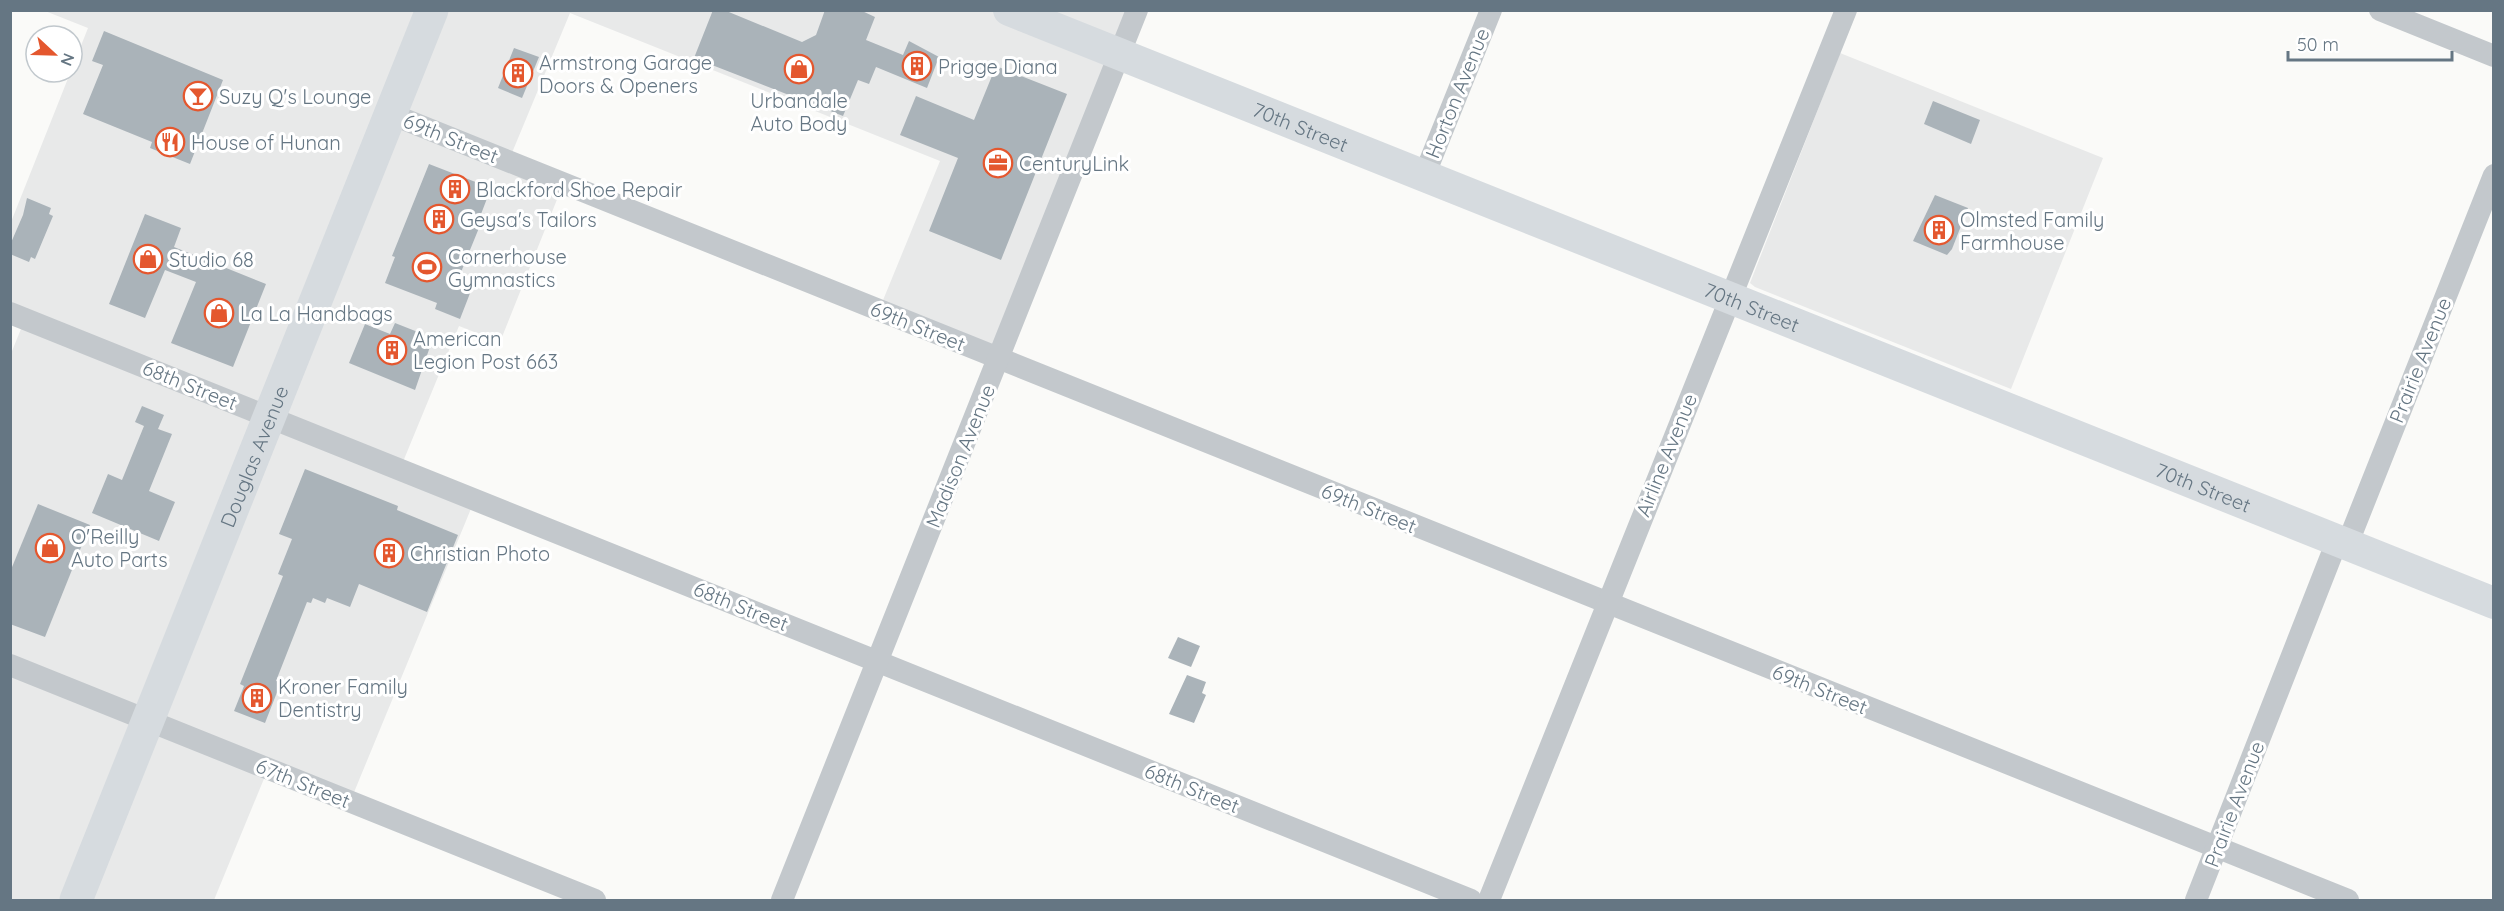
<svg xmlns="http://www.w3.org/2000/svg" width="2504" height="911" font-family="Quicksand,sans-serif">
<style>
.built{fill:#e8e9e9}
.building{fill:#aab3b9}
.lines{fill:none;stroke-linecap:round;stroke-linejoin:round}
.street{stroke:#c3c8cc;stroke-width:22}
.secondary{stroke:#d6dbdf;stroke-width:32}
.primary{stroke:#d6dbdf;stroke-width:33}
.labels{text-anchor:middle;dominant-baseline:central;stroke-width:6;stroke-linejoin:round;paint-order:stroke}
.poi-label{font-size:20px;fill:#657683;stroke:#fff;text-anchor:start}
.street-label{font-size:20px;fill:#657683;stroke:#fff}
</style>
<rect width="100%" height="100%" fill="#fafaf8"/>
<g class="built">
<path d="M45,11H1137L998,358L879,310L940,161L570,13L509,160L564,182L500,342L459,326L400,469L475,499L350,802L268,769L214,900H11L10,356L25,319L11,313V222L88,28Z"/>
<path d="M1840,53L2103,158L2011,389L1755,287L1750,283Z"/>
</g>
<g class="building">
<path d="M713,10H724L802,42L816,35L825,10H860L875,17L866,40L903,55L909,41L939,57L927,88L876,67L869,84L858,80L843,116L694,58Z"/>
<path d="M104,31L223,80L190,164L150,148L152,142L83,114L103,65L92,61Z"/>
<path d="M514,48L539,57L522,98L498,88Z"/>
<path d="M996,66L1067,94L1001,260L929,231L958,158L900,135L916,96L974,120Z"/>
<path d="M1933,101L1980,120L1971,144L1924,124Z"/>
<path d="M429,164L491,188L478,222L481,223L459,277L474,283L460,319L435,309L437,303L385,283L395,257L392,256Z"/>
<path d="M1935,195L1968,208L1952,249L1947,255L1913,241Z"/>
<path d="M27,198L51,208L49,214L53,216L35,259L31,257L29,262L10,254V245L23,215Z"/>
<path d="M145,214L181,228L174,247L266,284L233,367L171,343L196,282L165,270L145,318L109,304Z"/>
<path d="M395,323L433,338L415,390L349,363L365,324L390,334Z"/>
<path d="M142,406L164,415L158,429L172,434L149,491L175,502L159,541L92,513L108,474L122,480L144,426L135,422Z"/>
<path d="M305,469L398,506L397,510L458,535L427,612L359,584L350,607L327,598L325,603L313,598L311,603L307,602L276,681L281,682L265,723L234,711L244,686L240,684L283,576L278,574L292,539L279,534Z"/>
<path d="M38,504L90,525L45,637L10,624V572Z"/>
<path d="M1178,637L1200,646L1191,667L1168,658Z"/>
<path d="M1187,675L1206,682L1202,693L1206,695L1194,723L1169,714Z"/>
</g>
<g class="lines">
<g class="street">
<path d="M2380,10L2494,56"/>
<path d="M391,114L2348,900"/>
<path d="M1424,176L1491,10"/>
<path d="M10,313L1471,900"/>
<path d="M2347,545L2494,175"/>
<path d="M10,665L595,900"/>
<path d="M782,900L1137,10"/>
<path d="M1489,900L1846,10"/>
<path d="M2196,900L2337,541"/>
</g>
<path class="secondary" id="s1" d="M1009,10L2494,603"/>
<path class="primary" id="s2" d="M76,900L432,10"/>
</g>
<defs>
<g id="building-ring" transform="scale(1.5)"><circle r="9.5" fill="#fff" stroke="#e4572e" stroke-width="1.5"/><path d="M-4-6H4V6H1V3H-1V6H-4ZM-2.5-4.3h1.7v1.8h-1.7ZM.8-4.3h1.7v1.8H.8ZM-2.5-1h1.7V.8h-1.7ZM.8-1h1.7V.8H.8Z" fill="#e4572e"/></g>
<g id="shop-ring" transform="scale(1.5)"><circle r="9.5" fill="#fff" stroke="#e4572e" stroke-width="1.5"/><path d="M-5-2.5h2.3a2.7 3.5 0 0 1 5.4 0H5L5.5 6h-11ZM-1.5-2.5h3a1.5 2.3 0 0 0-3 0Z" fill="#e4572e"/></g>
<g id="bar-ring" transform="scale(1.5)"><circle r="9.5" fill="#fff" stroke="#e4572e" stroke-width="1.5"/><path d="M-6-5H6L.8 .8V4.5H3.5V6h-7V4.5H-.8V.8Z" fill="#e4572e"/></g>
<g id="restaurant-ring" transform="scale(1.5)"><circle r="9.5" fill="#fff" stroke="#e4572e" stroke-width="1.5"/><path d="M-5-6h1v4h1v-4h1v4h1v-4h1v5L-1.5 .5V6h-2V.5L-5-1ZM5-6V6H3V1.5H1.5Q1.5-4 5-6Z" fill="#e4572e"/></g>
<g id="office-ring" transform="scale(1.5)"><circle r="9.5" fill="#fff" stroke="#e4572e" stroke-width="1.5"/><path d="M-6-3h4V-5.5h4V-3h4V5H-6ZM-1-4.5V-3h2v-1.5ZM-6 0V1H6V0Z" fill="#e4572e"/></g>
<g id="stadium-ring" transform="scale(1.5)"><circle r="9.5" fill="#fff" stroke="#e4572e" stroke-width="1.5"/><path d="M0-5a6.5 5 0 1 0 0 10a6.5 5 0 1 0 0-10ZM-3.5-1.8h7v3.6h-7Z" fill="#e4572e"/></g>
</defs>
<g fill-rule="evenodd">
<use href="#building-ring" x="917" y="66"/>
<use href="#shop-ring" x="799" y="69"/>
<use href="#building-ring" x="518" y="73"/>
<use href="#bar-ring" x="198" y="96"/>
<use href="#restaurant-ring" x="170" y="142"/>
<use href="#office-ring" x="998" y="163"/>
<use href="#building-ring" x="455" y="189"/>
<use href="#building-ring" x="439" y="219"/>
<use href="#building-ring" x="1939" y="230"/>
<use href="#shop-ring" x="148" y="259"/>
<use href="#stadium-ring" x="427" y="267"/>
<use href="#shop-ring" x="219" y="313"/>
<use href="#building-ring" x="392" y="350"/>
<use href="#shop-ring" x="50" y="548"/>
<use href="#building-ring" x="389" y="553"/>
<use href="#building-ring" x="257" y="698"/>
</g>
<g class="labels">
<g class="poi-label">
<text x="539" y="62">Armstrong Garage<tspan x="539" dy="23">Doors &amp; Openers</tspan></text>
<text x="938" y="66">Prigge Diana</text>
<text x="219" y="96">Suzy Q's Lounge</text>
<text x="799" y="100" text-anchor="middle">Urbandale<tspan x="799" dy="23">Auto Body</tspan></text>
<text x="191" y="142">House of Hunan</text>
<text x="1019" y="163">CenturyLink</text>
<text x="476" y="189">Blackford Shoe Repair</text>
<text x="460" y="219">Geysa's Tailors</text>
<text x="1960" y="219">Olmsted Family<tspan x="1960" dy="23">Farmhouse</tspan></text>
<text x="448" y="256">Cornerhouse<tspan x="448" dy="23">Gymnastics</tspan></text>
<text x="169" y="259">Studio 68</text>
<text x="240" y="313">La La Handbags</text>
<text x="413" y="338">American<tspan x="413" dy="23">Legion Post 663</tspan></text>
<text x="71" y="536">O'Reilly<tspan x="71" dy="23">Auto Parts</tspan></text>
<text x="410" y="553">Christian Photo</text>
<text x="278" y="686">Kroner Family<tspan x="278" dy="23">Dentistry</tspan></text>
</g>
<g class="street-label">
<text transform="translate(1457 93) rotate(-68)">Horton Avenue</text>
<text stroke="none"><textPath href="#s1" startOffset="314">70th Street</textPath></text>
<text transform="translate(451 138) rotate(22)">69th Street</text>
<text stroke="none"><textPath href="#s1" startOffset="800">70th Street</textPath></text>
<text transform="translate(918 326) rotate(22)">69th Street</text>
<text transform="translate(2420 360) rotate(-68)">Prairie Avenue</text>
<text transform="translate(190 385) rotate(22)">68th Street</text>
<text transform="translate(1666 455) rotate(-68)">Airline Avenue</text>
<text stroke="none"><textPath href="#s2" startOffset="478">Douglas Avenue</textPath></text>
<text transform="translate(960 456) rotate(-68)">Madison Avenue</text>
<text stroke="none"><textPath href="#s1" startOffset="1286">70th Street</textPath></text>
<text transform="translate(1369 508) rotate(22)">69th Street</text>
<text transform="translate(741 606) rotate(22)">68th Street</text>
<text transform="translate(1820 689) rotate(22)">69th Street</text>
<text transform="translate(303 783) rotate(22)">67th Street</text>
<text transform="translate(1192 788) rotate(22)">68th Street</text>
<text transform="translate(2234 804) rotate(-69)">Prairie Avenue</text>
</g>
</g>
<rect width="2504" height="911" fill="none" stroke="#657683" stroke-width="24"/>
<g transform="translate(54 54) rotate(112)"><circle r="28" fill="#ffffff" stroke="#c1c8cd" stroke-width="1.5"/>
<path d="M0-4.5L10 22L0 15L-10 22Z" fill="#e4572e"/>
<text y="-9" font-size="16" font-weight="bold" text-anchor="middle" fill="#657683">N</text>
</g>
<path d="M2288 51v9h164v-9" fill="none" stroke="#657683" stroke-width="3"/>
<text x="2297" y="51" font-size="18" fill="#657683" stroke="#ffffff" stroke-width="4.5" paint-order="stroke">50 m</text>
</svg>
